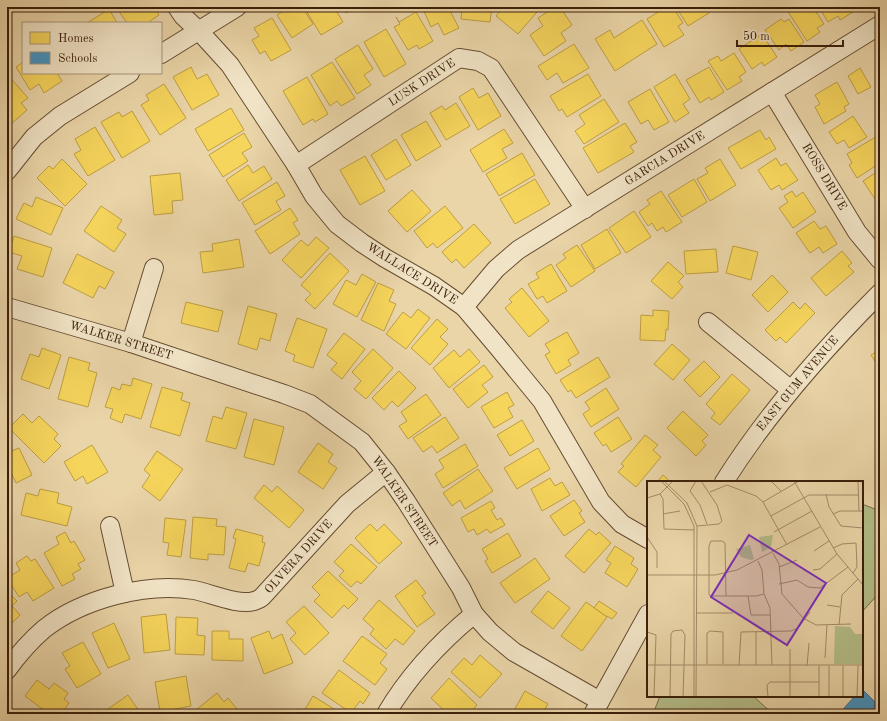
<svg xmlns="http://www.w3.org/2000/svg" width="887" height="721" font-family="'Old Standard TT',serif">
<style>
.green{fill:#b4be89;stroke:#776e4a}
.homes{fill:#f6d55c;stroke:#be9e43}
.schools{fill:#4393c3;stroke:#40708c}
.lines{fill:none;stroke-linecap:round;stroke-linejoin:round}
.minor-casing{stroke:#664c32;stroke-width:20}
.minor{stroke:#f1e4c6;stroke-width:18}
.labels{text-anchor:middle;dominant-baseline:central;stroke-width:4;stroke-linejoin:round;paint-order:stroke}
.street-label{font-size:12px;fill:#3a1e0a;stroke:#f1e4c6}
.inset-road{fill:none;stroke:#a48c69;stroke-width:1}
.view{fill:#7b2cbf;fill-opacity:0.15;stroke:#7b2cbf;stroke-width:2}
.inset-edge{fill:none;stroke:#3a1e0a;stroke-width:2}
</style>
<rect width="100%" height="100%" fill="#ead5a8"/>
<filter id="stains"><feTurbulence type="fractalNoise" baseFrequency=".005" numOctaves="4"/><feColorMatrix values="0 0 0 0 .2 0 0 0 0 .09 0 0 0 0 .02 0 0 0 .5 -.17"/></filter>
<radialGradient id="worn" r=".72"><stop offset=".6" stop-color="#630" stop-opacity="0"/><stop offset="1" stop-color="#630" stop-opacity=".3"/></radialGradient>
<g class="green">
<path d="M862,504L880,511V592L862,612Z"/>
<path d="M660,696H753L773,714H653Z"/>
</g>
<g class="homes">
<path d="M116,7H154L159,15L150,21L151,23H127Z"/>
<path d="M287,7H302L313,24L292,38L277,15L288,8Z"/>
<path d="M315,7H334L343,22L321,35L307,12Z"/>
<path d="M342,7H355L346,13Z"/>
<path d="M422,7H448L459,28L444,35L438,23L431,27Z"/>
<path d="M462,7H492L490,22L461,19Z"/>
<path d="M504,7H531L537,12L518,34L496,16Z"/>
<path d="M555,7H560L572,25L561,33L566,41L544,56L530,35L543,26L538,18Z"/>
<path d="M666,7H673L683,23L678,26L684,35L664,47L647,19Z"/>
<path d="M676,7H706L709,13L688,26Z"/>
<path d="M785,7H813L824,24L817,28L820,32L807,41Z"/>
<path d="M819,7H850L853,12L840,20L838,16L828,22Z"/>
<path d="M109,9L117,23H87Z"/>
<path d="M416,12L433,41L419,49L417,45L408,50L394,27L400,24L396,17L399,22Z"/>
<path d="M272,18L291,50L271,61L265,51L260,54L252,40L259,36L254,28Z"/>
<path d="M781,19L784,22L789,19L804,42L791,51L786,44L779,50L765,30Z"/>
<path d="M642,20L657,44L615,71L595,39L610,30L614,38Z"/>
<path d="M386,29L406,64L384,77L364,42Z"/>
<path d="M762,34L777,57L764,66L762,62L752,69L739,49Z"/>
<path d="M574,44L589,68L563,83L557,73L547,80L538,66Z"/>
<path d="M358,45L373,69L364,75L371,85L357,94L335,59Z"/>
<path d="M734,53L746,72L739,77L742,81L727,90L708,61L718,56L721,61Z"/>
<path d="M23,62V73H57L62,81L44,93L39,84L30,90L16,67Z"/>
<path d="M332,62L355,98L341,106L337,101L330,106L311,75Z"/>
<path d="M191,67L197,79L207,74L219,95L192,110L173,77Z"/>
<path d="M709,67L724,92L711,100L709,97L700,103L686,80Z"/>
<path d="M860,68L871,87L858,94L848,76Z"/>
<path d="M7,74L28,98L21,103L27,110L10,125L7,121Z"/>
<path d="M588,74L601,96L567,117L562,109L559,111L550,96Z"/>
<path d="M675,74L690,99L683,104L689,113L675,122L654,87Z"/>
<path d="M307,77L328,114L315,122L313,119L303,125L283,91Z"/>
<path d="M837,82L849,104L844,107L846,111L824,124L815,107L820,104L815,95Z"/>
<path d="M164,84L186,118L160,135L141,105L149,100L146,95Z"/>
<path d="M473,88L479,98L488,93L501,116L478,130L459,97Z"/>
<path d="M650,89L669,122L654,130L648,120L641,124L628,102Z"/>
<path d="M604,99L619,122L584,144L575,131L585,124L579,115Z"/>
<path d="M456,103L470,126L446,140L430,113L442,106L445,110Z"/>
<path d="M231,108L244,130L208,151L195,129Z"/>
<path d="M132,111L150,141L122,158L101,122L119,112L122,117Z"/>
<path d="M853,116L867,137L849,148L844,140L837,144L829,132Z"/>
<path d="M426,121L441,146L416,161L401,135Z"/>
<path d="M625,123L637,142L630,146L634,152L598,173L583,148Z"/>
<path d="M95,127L115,160L88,176L74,154L81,150L75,139Z"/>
<path d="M504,129L513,143L502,149L507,158L483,172L470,150Z"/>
<path d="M760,130L766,140L769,137L776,149L741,169L728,148Z"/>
<path d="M244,133L252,147L242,153L248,161L223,177L209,155Z"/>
<path d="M879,135L880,163L857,178L849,165L852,163L847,154Z"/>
<path d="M396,139L411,165L386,180L371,155Z"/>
<path d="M522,153L535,175L499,196L486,174Z"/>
<path d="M365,156L385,191L360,205L340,170Z"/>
<path d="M776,158L781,166L786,163L798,180L782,190L779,185L771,190L758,170Z"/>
<path d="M62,159L87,184L65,206L37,178L49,166L53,169Z"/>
<path d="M720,159L736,185L710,201L697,179L708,173L705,168Z"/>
<path d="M248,165L253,173L264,166L272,179L239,201L226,180Z"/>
<path d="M880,170V200L877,202L863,181Z"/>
<path d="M180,173L183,200L172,201L173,213L154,215L150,176Z"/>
<path d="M535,179L550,204L515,224L500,199Z"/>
<path d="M694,179L707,202L682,217L668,195Z"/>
<path d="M277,182L285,196L276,201L281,210L255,225L242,203Z"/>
<path d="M412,190L431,211L407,232L388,211Z"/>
<path d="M661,191L682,222L666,232L663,227L657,231L652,223L648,226L639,212L650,204L647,200Z"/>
<path d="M792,191L796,197L803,192L816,212L793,228L779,208L788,202L784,196Z"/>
<path d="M36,197L63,208L51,235L16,219L24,203L32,207Z"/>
<path d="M101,206L122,220L117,228L126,234L114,252L84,231Z"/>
<path d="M445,206L463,228L437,248L433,243L427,248L414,231Z"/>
<path d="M290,208L298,220L293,223L300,234L270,254L255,231Z"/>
<path d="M634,211L651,237L626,253L609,228Z"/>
<path d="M814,221L820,229L826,226L837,244L823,253L819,247L810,253L796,233Z"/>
<path d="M474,224L491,243L464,268L456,259L452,263L442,252Z"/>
<path d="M607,229L621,253L595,269L581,245Z"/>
<path d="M14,236L52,248L43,277L17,269L22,256L9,252Z"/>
<path d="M316,237L329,248L301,278L282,260L301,240L308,246Z"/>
<path d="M239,239L244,267L203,273L200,252L213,251L212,244Z"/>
<path d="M577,245L595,271L571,287L556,265L566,258L563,254Z"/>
<path d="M733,246L758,252L751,280L726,273Z"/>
<path d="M716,249L718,272L686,274L684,251Z"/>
<path d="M842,251L852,263L848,266L854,272L826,296L811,278Z"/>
<path d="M330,253L349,271L315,309L305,300L311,294L301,285Z"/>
<path d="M77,254L114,272L105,289L99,286L93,298L63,283Z"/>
<path d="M668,262L684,276L678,282L683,287L672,299L651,281Z"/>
<path d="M551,264L567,291L547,303L543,296L537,299L528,284L539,278L536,273Z"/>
<path d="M362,274L376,282L357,317L333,304L346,280L356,285Z"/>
<path d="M772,275L788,292L768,312L752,295Z"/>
<path d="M378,283L394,290L389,301L396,304L384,331L361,320Z"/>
<path d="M522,288L549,321L529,337L505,308L512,302L509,299Z"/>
<path d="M186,302L223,311L218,332L181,323Z"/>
<path d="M793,302L800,309L805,303L815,313L786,343L780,337L776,341L765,330Z"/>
<path d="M248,306L277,314L270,341L260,338L257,350L238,344Z"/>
<path d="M418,309L430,318L406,349L386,334L403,312L411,318Z"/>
<path d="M653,310L669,311L668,330L666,329L665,341L640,340L641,315L653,316Z"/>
<path d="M297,318L327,329L313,368L293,361L295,355L285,351Z"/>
<path d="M437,319L448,329L440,337L448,344L430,365L411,348Z"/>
<path d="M567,332L579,353L568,360L571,365L556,374L545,355L550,352L545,344Z"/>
<path d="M344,333L365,349L342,379L331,370L337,363L327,355Z"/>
<path d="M672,344L690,360L673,380L654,364Z"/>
<path d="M42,348L61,355L49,389L21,379L30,354L39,357Z"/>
<path d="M373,349L393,368L366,399L354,389L361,381L352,372Z"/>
<path d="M469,349L480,362L449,388L433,368L454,350L460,357Z"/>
<path d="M880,350V369L871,355Z"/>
<path d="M69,357L90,363L88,370L97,373L88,407L58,399Z"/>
<path d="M598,357L610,377L576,398L571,390L568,392L560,380Z"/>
<path d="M704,361L720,377L700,397L684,380Z"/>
<path d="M484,365L493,377L482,385L488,392L468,408L453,389Z"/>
<path d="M399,371L416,388L398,407L392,401L384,410L372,398Z"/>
<path d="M732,374L750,390L720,425L711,418L715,413L706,404Z"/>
<path d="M133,378L152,384L141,419L125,414L122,423L110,418L113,409L105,407L112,387L120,390L122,384L131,386Z"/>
<path d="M162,387L183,393L181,400L190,403L180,436L150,427Z"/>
<path d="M606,388L619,409L591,427L583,414L590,409L585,402Z"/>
<path d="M507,392L514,405L508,408L513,417L494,428L481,407Z"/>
<path d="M426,394L441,415L408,439L399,426L407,421L401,412Z"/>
<path d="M226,407L247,413L236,449L206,441L213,416L222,419Z"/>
<path d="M683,411L708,435L702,441L706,445L696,456L667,428Z"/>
<path d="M23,414L32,423L39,416L58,434L54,439L61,446L44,463L9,428Z"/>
<path d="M445,417L459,438L437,453L432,446L423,452L413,438Z"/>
<path d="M618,417L632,439L611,452L606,444L603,446L594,433Z"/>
<path d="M254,419L284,427L274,465L244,457Z"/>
<path d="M522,420L534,441L510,456L497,435Z"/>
<path d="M645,435L658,445L653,450L661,457L636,487L618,472L624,466L621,464Z"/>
<path d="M318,443L333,454L328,462L337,468L323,489L298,472Z"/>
<path d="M465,444L478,466L443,488L435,474L444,468L439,460Z"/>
<path d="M92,445L108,472L87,484L83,476L75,481L64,462Z"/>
<path d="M19,448L32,475L16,483L7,464V453Z"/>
<path d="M538,448L550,469L517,489L504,468Z"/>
<path d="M157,451L183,469L160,501L142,487L150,475L144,470Z"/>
<path d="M478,469L493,491L465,509L460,500L452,506L443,493Z"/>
<path d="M663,475L671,482H657Z"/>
<path d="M550,478L555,486L562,482L570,495L542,511L531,489Z"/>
<path d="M264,485L272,492L277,486L304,510L289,528L254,498Z"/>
<path d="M40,489L59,493L57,503L72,507L67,526L21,515L26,493L38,496Z"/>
<path d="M574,500L582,511L579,513L585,522L564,536L550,516Z"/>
<path d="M491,501L495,508L491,510L497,520L501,518L505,525L490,533L487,529L477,535L474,529L468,532L461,518Z"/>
<path d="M193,517L217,519L216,526L226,527L224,555L208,554V560L190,558Z"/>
<path d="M165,518L186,520L181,557L167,555L169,543L163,542Z"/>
<path d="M370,524L377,531L384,524L402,543L379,564L355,538Z"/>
<path d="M236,529L263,536L262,542L265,543L259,566L248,563L245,572L229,568L236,539L233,538Z"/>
<path d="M589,529L596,535L599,532L611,543L584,573L565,556Z"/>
<path d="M65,532L71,543L74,541L85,560L78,564L81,569L72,574L75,579L62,586L44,553L59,544L56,537Z"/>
<path d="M508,533L521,556L492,573L485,561L488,559L482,549Z"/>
<path d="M351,544L377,567L361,584L357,581L351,587L339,576L344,571L334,562Z"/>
<path d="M615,546L634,558L631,564L638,569L627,587L605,573L611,563L606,560Z"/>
<path d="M27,556L31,561L35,559L54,588L33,601L27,592L19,597L7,578L20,570L16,563Z"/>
<path d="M535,558L550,579L515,603L500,583Z"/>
<path d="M328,571L358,599L348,609L344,605L332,618L314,601L320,595L312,587Z"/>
<path d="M416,580L426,593L422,596L435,614L417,627L395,596Z"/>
<path d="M7,591L17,601L12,606L20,615L7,628Z"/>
<path d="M548,591L570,608L553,629L531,612Z"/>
<path d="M379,600L415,631L403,645L395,639L386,649L370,634L374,629L363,619Z"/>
<path d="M599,601L617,613L612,619L607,616V617L594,608Z"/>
<path d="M586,602L607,617L582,651L561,636Z"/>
<path d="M304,606L329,633L305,655L290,639L296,633L286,622Z"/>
<path d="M166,614L170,650L144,653L141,617Z"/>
<path d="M176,617L198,618L197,635L205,636L204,655L175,654Z"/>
<path d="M114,623L130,659L108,668L92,633Z"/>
<path d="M212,631H229V639H243V661L212,660Z"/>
<path d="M269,631L272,639L282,634L293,663L264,674L251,638Z"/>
<path d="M362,636L387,654L380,663L387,669L375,685L343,661Z"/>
<path d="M83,642L101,674L77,688L65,669L70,666L62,653Z"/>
<path d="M480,655L502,674L480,698L451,672L464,658L472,665Z"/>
<path d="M339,670L370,693L363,704L360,701L351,713L322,693Z"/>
<path d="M186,676L191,706L160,712L155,682Z"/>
<path d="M449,678L477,705L469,714H448L431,698Z"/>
<path d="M37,680L49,689L54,683L68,693L64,699L69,703L61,714H49L25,696Z"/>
<path d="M525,691L548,704L542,714H512Z"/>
<path d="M217,693L224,702L228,698L240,713L238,714H198L196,710Z"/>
<path d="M128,695L141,714H111L108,709Z"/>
<path d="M313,696L342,714H302Z"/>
</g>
<path class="schools" d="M862,689L880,707L873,714H851L844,708L855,696H862Z"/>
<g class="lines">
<g class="minor-casing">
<g id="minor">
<path d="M177,7L183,16L199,31L230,65L296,165L314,196L337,224L362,243L385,258L434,286L464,307L497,346L542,401L601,502L622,524L648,539"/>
<path d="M161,54L237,7"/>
<path d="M772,92L857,232L880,260"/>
<path d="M296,165L459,58L478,61L491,68L585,209"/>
<path d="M7,171L34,137L60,116L130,73"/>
<path d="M7,307L131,343L284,394L310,404L362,442L386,472L406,501L461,588L474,614L490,632L514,652L600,701"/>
<path d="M464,307L496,269L518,250L880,25"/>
<path d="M708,322L791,390"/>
<path d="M131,343L154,268"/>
<path d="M724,482C768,412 822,351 880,293"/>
<path d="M110,526L125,593"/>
<path d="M7,670C18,655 30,641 44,629C82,599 146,582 194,590C210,593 239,606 254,601C257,600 260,599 262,597L347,504L386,472"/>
<path d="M386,714C409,675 439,643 474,614"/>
<path d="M593,714L648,614"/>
</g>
</g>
<use href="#minor" class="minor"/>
</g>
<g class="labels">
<g class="street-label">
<text transform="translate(422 83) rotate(-33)">LUSK DRIVE</text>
<text transform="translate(665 159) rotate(-32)">GARCIA DRIVE</text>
<text transform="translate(824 177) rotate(59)">ROSS DRIVE</text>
<text transform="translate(412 274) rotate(32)">WALLACE DRIVE</text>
<text transform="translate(121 341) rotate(17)">WALKER STREET</text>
<text transform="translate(798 384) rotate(-50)">EAST GUM AVENUE</text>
<text transform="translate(404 502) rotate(56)">WALKER STREET</text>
<text transform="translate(299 557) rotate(-48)">OLVERA DRIVE</text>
</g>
</g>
<g transform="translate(647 481)">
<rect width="216" height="216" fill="#ead5a8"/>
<path d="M126,54L124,66L115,71L112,56ZM103,64L107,78L104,79L94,76L89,68ZM188,145L203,146L208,153H216V183H187Z" fill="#b4be89"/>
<path class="inset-road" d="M14,0L37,23L47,45V216M17,0L40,22L50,45L49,216M49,0L43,10L53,24L60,43M124,0L134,10M147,0L190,73L216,104M211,0L212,30M0,2V27M63,11L80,4L109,15L116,21L140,64M13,13L16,18L17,48L47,49M179,13L182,26L194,45L216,47M0,17L13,13L26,0M116,21L152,0M16,33L33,30M186,33L193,30H216M124,35L162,14H211M50,45L72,43L75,40L70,24L54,0M127,51L165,30M0,56L10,71V87M186,67L195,63L209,62L210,86L206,92M167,70L182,60M126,72L132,83L135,113L156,137L169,144L204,143M111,80L115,89L117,113L123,127L125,184M132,86L150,79M166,89L173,88L190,73M0,94H68L90,89L173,46M132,103L150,99L161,106L173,107L201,86M79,115L78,62L75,60H64L62,65V114L65,115H109L117,113M101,115L104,134H123M180,124L193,126M50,132H86M192,144L195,114L211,98M0,151L9,154L7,216M178,177L180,144M60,183V152L63,150L76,151V183M1,184H216M92,184L94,151L144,150L151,147L163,131M109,184V151M160,185L162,162M23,216L24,153L26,150L35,149L38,154L36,216M121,216L120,204L123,201H172M143,216V168M172,216V185M182,216V185M196,216V185M210,216L211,185"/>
<path class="view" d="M102,54L179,102L140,164L64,116Z"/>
<rect width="216" height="216" class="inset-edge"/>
</g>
<rect width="887" height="721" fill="none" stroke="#ead5a8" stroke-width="24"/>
<rect x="8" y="8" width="871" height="705" fill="none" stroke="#3a1e0a" stroke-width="2"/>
<rect x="12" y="12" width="863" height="697" fill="none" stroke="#3a1e0a"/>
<rect x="22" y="22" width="140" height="52" fill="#f1e4c6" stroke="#a8957b"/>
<rect x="30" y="32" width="20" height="12" fill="#f6d55c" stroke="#a8957b"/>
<text x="58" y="42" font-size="12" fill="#3a1e0a">Homes</text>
<rect x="30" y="52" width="20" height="12" fill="#4393c3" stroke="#a8957b"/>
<text x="58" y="62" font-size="12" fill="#3a1e0a">Schools</text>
<path d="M737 40v6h106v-6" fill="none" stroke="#3a1e0a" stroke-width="2"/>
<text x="743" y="40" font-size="12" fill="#3a1e0a" stroke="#f1e4c6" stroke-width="3" paint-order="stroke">50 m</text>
<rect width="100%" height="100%" filter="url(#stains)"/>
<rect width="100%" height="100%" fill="url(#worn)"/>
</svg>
